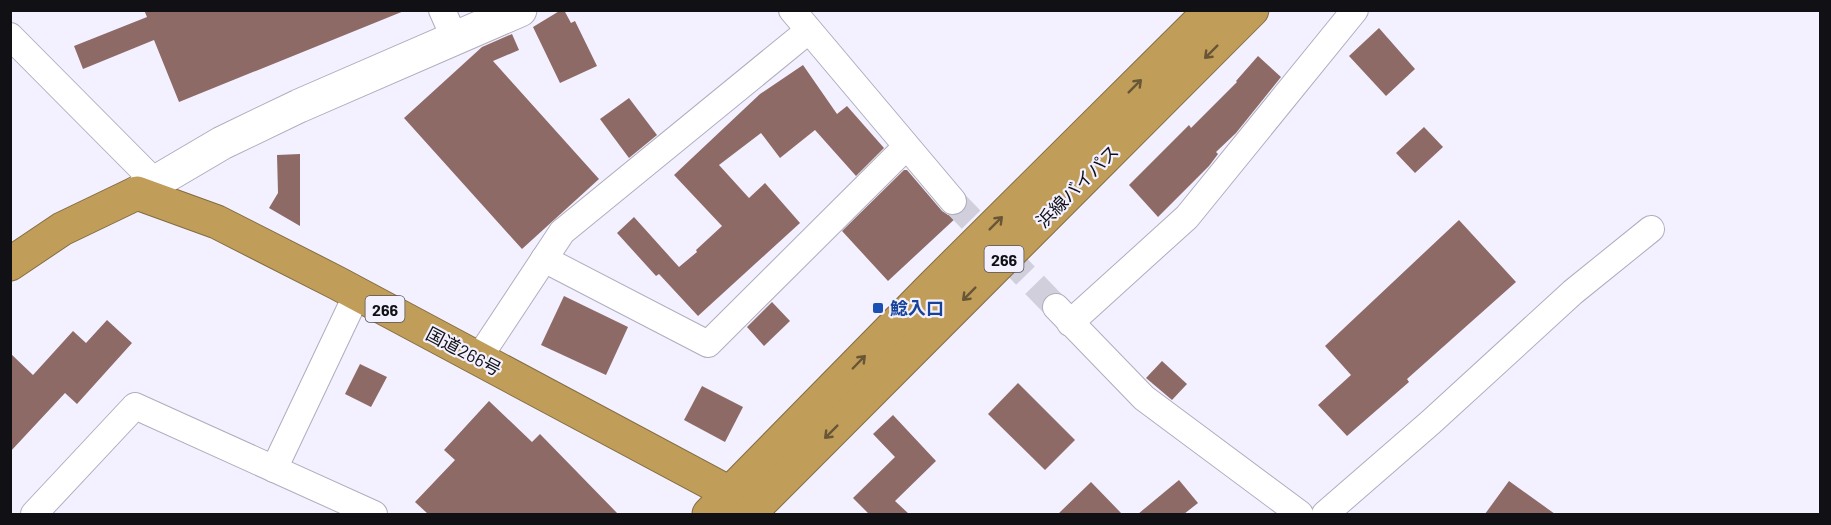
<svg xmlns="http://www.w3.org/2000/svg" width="1831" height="525" font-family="Barlow,'Noto Sans JP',sans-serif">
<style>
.building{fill:#8e6a67}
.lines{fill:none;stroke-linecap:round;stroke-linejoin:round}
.street-tunnel{stroke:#d1cfdc;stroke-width:26;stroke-dasharray:26 13;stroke-linecap:butt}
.street-casing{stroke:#b0adbd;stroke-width:28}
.secondary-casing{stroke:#b0adbd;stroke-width:35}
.highway-casing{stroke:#836c41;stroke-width:35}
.street{stroke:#fff;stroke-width:26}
.secondary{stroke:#fff;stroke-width:33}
.highway{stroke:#c09d59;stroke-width:33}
.oneway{stroke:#685637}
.transit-dot{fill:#1a4fb4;stroke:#f3f1ff;stroke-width:2}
.labels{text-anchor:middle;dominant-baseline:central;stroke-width:4.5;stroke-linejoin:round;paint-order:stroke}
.shield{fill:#f3f1ff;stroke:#55545b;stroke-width:1.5}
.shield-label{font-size:16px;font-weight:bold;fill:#111015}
.street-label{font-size:18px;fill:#111015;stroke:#f3f1ff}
.transit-label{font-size:18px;font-weight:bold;fill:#164399;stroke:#f3f1ff;text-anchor:start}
</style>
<rect width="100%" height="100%" fill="#f3f1ff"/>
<g class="building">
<path d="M144,10H404V11L179,102L154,40L83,69L74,46L147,17Z"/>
<path d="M561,10H564L571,23L575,21L597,66L560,83L533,27Z"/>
<path d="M1379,28L1415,69L1386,96L1349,56Z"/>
<path d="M512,34L519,50L493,61L599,179L522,249L404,118L482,47Z"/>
<path d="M1258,56L1281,77L1236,133L1216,152L1218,154L1209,166L1158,217L1129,185L1189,125L1191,128L1237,82L1236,81Z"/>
<path d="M803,65L837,114L847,106L884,148L856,176L815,130L780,158L761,133L719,165L749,198L765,183L800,223L698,316L659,274L656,276L617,233L634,217L679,267L697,252L696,250L722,226L674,175L760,94Z"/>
<path d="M629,98L657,135L629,158L600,119Z"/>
<path d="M1424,127L1443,147L1415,173L1396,153Z"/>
<path d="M300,154V226L269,208L278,193L277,155Z"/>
<path d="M904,170H907L942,211L948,215L958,216L888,281L842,231Z"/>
<path d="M1459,220L1516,282L1407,379L1409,382L1347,436L1318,405L1351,375L1325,346Z"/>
<path d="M564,296L628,327L606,375L541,345Z"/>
<path d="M772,302L790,321L764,346L747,327Z"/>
<path d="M107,320L132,343L77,404L65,393L10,452V353L33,375L73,331L86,343Z"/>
<path d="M1162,361L1187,384L1172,400L1146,378Z"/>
<path d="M360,364L387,377L371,407L345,394Z"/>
<path d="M1018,383L1075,440L1045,470L988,414Z"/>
<path d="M702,386L743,407L725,442L684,420Z"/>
<path d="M489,401L532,442L540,434L618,514H428L415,502L455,460L444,450Z"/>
<path d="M893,415L936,461L895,501L909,514H869L853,498L895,457L873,434Z"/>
<path d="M1179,480L1198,503L1184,514H1138Z"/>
<path d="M1509,481L1555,514H1485Z"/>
<path d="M1091,482L1122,514H1058Z"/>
</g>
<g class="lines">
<path class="street-tunnel" d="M953,201L1056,307"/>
<g class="street-casing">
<g id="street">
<path d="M442,10L455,39"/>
<path d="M792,10L953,201"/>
<path d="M10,36L155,182"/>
<path d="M544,259L708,344L906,147"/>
<path d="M1056,307L1144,398L1300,514"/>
<path d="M1070,323L1187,217L1355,10"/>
<path d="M478,359L562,232L808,31"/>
<path d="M274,469L357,294"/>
<path d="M34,514L135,406L374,514"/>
<path d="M1325,514L1431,422L1573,292L1651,229"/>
</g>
</g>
<g class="secondary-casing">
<path id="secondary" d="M137,193L222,143L299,106L520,10"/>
</g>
<g class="highway-casing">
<g id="highway">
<path d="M10,264L62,229L137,193L217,222L337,283L756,507"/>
<path d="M709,514L931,288L1211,10"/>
<path d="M749,514L1252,10"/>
</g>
</g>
<use href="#street" class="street"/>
<use href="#secondary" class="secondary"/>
<use href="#highway" class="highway"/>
</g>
<defs><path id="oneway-shaft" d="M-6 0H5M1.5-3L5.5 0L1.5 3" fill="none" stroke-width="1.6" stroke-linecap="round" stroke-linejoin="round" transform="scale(1.5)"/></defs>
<g class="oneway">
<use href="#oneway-shaft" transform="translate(1211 52) rotate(135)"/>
<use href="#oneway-shaft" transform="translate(1135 86) rotate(-45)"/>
<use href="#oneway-shaft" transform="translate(996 223) rotate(-45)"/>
<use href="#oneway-shaft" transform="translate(969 294) rotate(135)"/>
<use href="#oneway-shaft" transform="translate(859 362) rotate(-46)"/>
<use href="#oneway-shaft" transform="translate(831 432) rotate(135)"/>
</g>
<rect class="transit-dot" x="872" y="302" width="12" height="12" rx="3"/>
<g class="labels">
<g class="shield">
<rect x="984.5" y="246" width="39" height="26" rx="4.5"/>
<rect x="365.5" y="296" width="39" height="26" rx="4.5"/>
</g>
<g class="shield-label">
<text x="1004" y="259">266</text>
<text x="385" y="309">266</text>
</g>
<g class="street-label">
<text transform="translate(1077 186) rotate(-45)">浜線バイパス</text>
<text transform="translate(464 351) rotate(28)">国道266号</text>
</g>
<g class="transit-label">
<text x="890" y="308">鯰入口</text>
</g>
</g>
<rect width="1831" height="525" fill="none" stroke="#111015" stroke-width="24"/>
</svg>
